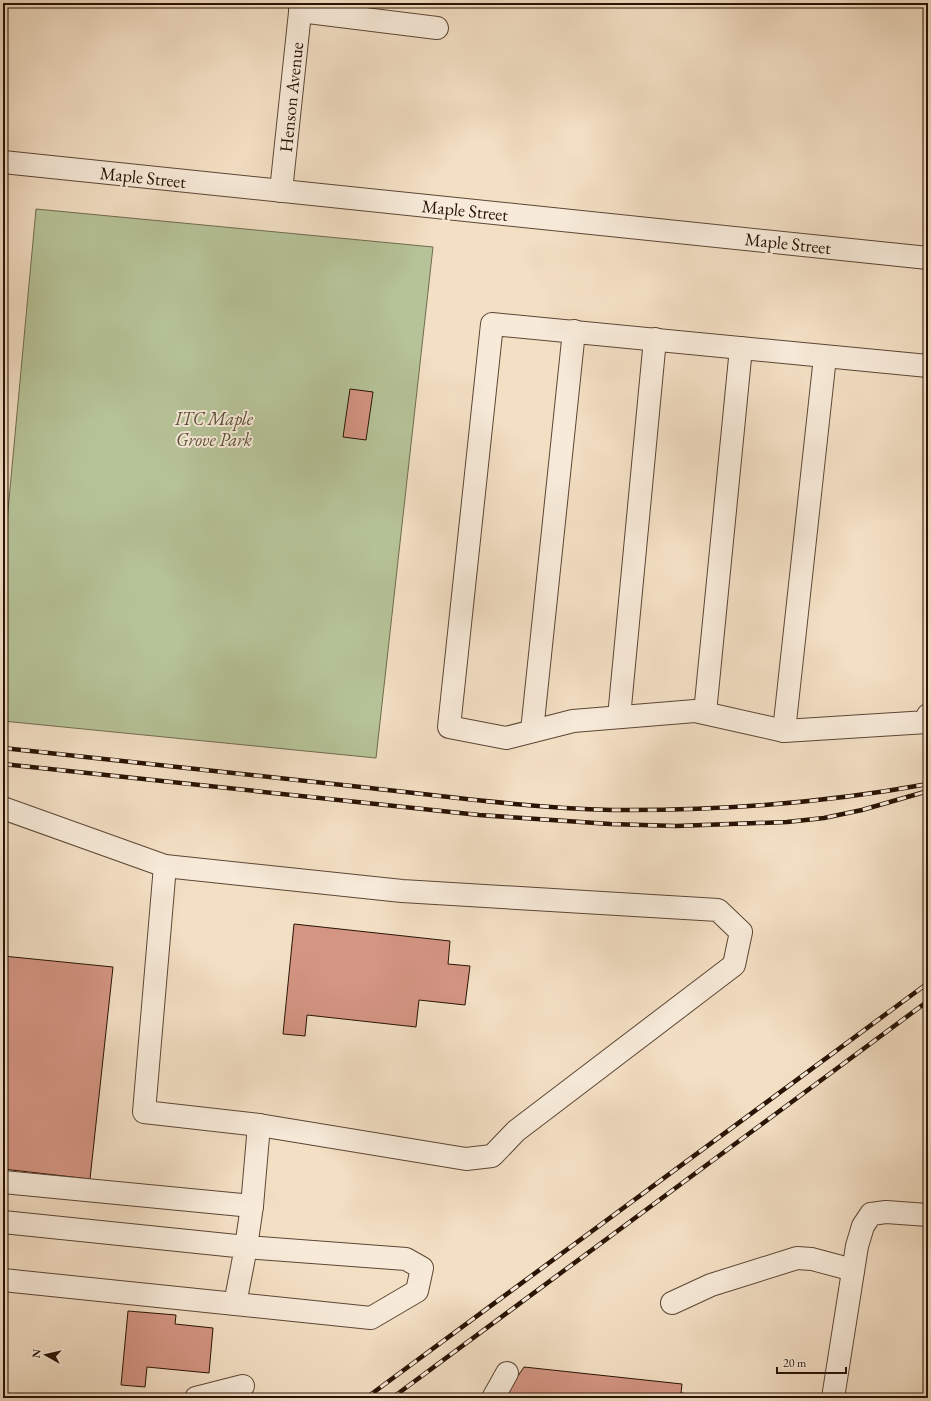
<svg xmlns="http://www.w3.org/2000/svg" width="931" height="1401" font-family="'EB Garamond',serif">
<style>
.green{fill:#b6c398;stroke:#706b4e}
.building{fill:#d49583;stroke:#291304}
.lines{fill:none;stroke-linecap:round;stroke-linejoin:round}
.minor-casing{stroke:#5c4634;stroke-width:24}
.minor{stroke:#f7ead9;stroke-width:22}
.rail-casing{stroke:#291304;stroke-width:4.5}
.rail{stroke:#f7ead9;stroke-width:3;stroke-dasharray:9;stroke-linecap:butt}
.labels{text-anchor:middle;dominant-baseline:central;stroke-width:4;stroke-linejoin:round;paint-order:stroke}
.street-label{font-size:18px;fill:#291304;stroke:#f7ead9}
.park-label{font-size:18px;font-style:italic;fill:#5a5138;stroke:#f7ead9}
</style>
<rect width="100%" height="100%" fill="#f3dfc4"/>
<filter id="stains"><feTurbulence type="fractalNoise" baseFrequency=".005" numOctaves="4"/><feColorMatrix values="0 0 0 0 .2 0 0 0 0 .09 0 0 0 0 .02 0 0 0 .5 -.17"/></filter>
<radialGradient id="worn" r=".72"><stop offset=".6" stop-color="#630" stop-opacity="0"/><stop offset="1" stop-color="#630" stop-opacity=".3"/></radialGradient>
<path class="green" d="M36,209L433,247L376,758L3,721V564Z"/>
<g class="building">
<path d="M350,389L373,392L366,440L343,437Z"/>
<path d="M294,924L450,941L448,964L470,966L465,1005L419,1000L416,1027L307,1015L305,1036L283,1034Z"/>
<path d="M3,956L113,967L90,1179L3,1169Z"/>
<path d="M128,1311L176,1315L175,1324L213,1328L209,1373L147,1367L145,1387L121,1385Z"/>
<path d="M524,1367L682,1384L681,1393L719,1398H503Z"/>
</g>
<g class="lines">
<g class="minor-casing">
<g id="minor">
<path d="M300,11L437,28"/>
<path d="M3,162L928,258"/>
<path d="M281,191L301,3"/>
<path d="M928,366L492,324L449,727L506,738L573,721L695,711L784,731L927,722L928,715"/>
<path d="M705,713L741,348"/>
<path d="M619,717L655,339"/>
<path d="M532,731L574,331"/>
<path d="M784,731L825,357"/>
<path d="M3,808L165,866L144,1112L259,1125L252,1206L3,1182"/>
<path d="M165,866L402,891L718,910L741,932L734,965L516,1131L492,1156L466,1159L259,1125"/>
<path d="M3,1222L246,1247L235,1304"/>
<path d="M3,1280L371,1318L417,1291L422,1268L406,1259L246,1247L252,1206"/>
<path d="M672,1303L711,1285L797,1258L812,1259L853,1270"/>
<path d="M196,1398L243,1386"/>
<path d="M493,1398L507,1373"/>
<path d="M833,1398L857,1246L863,1226L871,1214L886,1212L928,1215"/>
</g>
</g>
<use href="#minor" class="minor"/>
<g class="rail-casing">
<g id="rail">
<path d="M3,748C125,761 248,775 370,788C450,797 531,808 612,810C718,811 824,803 928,784"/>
<path d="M3,764L479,815L610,824L676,826L787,822L824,818L862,810L928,791"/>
<path d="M366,1398L928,983"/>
<path d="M392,1398L928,1001"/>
</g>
</g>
<use href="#rail" class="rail"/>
</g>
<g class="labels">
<g class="street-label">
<text transform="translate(291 97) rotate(-84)">Henson Avenue</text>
<text transform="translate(143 177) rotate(6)">Maple Street</text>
<text transform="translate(465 210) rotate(6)">Maple Street</text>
<text transform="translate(788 243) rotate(6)">Maple Street</text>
</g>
<g class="park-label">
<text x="214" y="418">ITC Maple<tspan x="214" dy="21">Grove Park</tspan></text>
</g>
</g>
<rect width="931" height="1401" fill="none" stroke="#f3dfc4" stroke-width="16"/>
<rect x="4" y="4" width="923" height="1393" fill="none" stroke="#291304" stroke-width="2"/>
<rect x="8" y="8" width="915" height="1385" fill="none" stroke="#291304"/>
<g transform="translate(46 1355) rotate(278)" stroke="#f7ead9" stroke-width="3" paint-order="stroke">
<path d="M0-3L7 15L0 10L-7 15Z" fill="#291304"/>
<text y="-6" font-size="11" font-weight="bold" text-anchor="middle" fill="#291304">N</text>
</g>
<path d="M777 1367v6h69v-6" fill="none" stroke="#291304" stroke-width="2"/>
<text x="783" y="1367" font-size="12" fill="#291304" stroke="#f7ead9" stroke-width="3" paint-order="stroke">20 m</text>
<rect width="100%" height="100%" filter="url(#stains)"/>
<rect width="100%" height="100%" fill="url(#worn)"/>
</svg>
